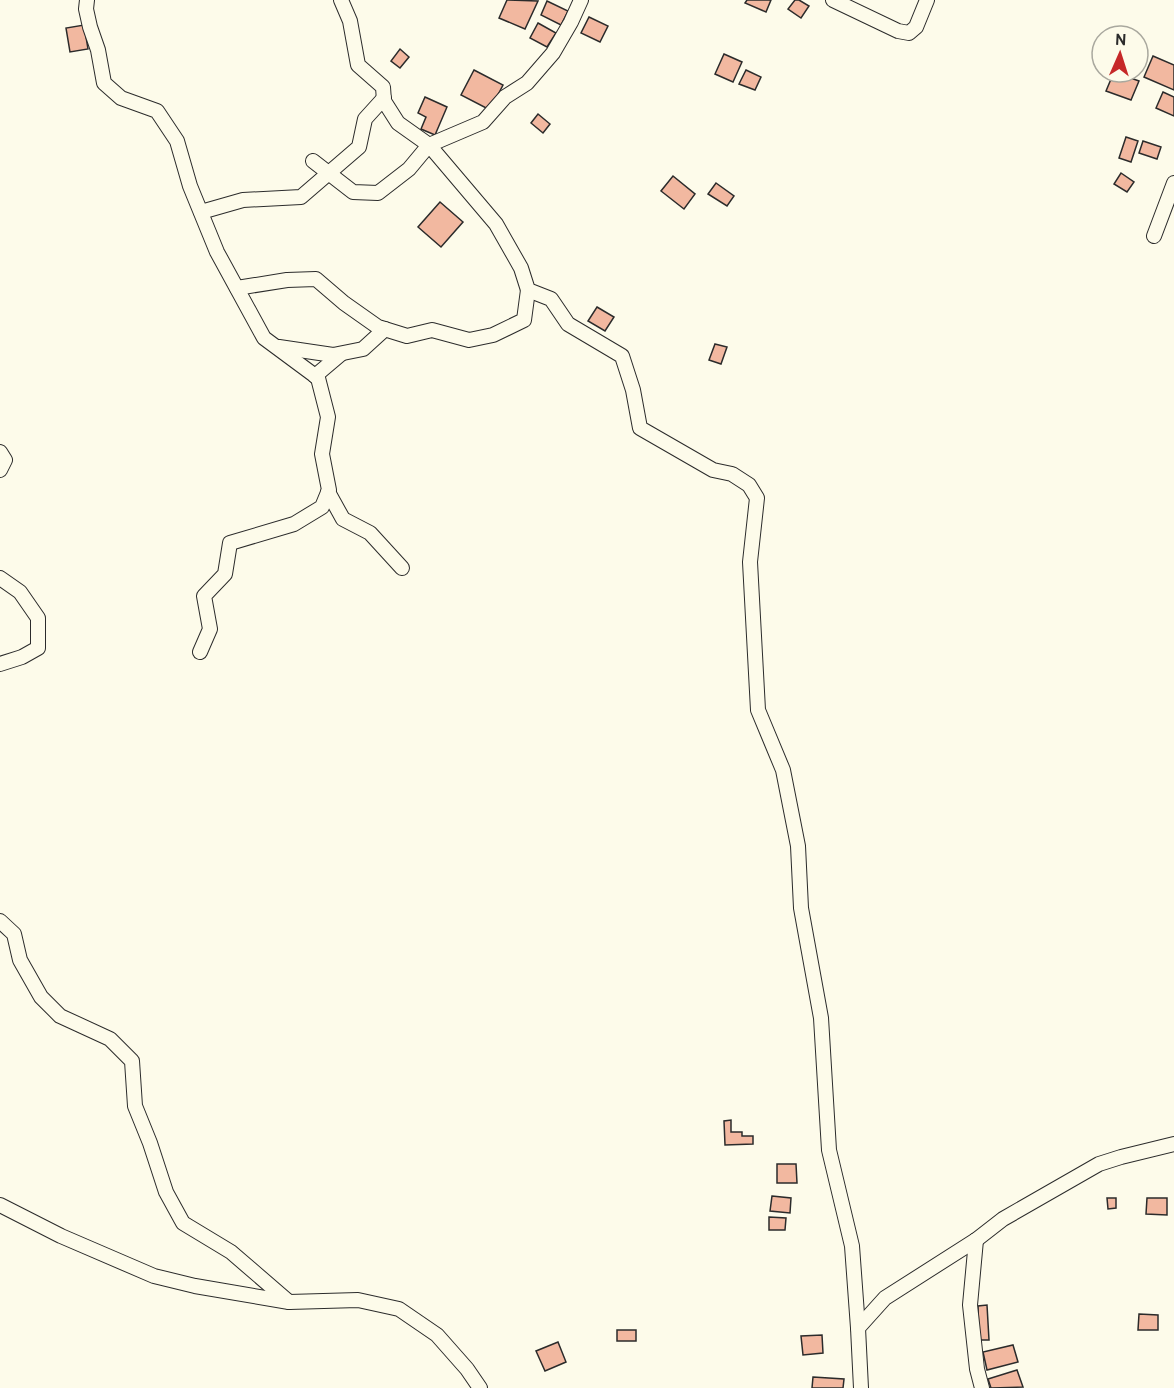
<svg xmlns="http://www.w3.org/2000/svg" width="1174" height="1388" font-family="Overpass,sans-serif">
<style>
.building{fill:#f2b8a0;stroke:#2b2b2b;stroke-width:1.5}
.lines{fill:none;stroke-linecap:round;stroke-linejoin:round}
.minor-casing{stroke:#2b2b2b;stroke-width:16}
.minor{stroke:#fdfbea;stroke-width:14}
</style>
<rect width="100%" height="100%" fill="#fdfbea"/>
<g class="building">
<path d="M507,0L538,1L525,29L499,18Z"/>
<path d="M747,0H771L766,12L745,3Z"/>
<path d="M795,0H799L809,6L801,18L788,9Z"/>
<path d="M547,1L568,11L561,25L541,15Z"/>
<path d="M589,17L608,26L600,42L581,33Z"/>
<path d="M538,23L556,33L547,47L530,38Z"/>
<path d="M84,25L88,49L70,52L66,28Z"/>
<path d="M400,49L409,57L400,68L391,61Z"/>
<path d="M724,54L742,62L733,82L715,74Z"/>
<path d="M1153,56L1174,65V90L1144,77Z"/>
<path d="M474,70L503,85L490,110L461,95Z"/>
<path d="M746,70L761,77L755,90L739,84Z"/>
<path d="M1114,72L1139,81L1131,100L1106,91Z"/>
<path d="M1163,92L1174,97V116L1156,108Z"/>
<path d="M425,97L447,107L435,135L421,129L426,117L418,113Z"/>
<path d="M538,114L550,124L543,133L531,123Z"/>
<path d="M1126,137L1138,141L1131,162L1119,158Z"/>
<path d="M1143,141L1161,147L1157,159L1139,153Z"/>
<path d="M1121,173L1134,182L1127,192L1114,184Z"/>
<path d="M673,176L695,194L684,209L661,191Z"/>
<path d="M716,183L734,196L727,206L708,194Z"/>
<path d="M440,202L463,222L441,247L418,227Z"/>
<path d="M597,307L614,317L605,331L588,321Z"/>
<path d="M715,344L727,347L721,364L709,360Z"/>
<path d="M731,1120V1132H742V1136H753V1144L725,1145L724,1121Z"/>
<path d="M777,1164H796L797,1183H777Z"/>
<path d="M772,1196L791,1198L790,1213L770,1211Z"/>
<path d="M1107,1198H1116V1208L1108,1209Z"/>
<path d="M1147,1198H1167V1215L1146,1214Z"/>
<path d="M769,1217L786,1218L785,1230H769Z"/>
<path d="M987,1305L989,1340H979L978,1306Z"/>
<path d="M1139,1314L1158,1315V1330H1138Z"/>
<rect x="617" y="1330" width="19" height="11"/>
<path d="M822,1335L823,1353L803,1355L801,1336Z"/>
<path d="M558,1342L566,1362L545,1371L536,1351Z"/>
<path d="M1013,1345L1018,1362L987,1370L983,1352Z"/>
<path d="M1017,1370L1023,1387L991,1388L988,1379Z"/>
<path d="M813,1377L844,1379L843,1388H812Z"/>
</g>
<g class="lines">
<g class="minor-casing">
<g id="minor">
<path d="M87,0L86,9L90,27L98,50L104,83L121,98L157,111L177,141L190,186L217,252L264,338L318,378L328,417L322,454L329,490L322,507L294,524L230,543L225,574L204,596L210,629L200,652"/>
<path d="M341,0L350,21L358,65L383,87L384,101L398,123L429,145L496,224L521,268L528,290L551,299L568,324L622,356L633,390L640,428L713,470L732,474L749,485L757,498L750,562L758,710L783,770L798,846L801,908L821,1018L829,1150L852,1246L858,1328"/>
<path d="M833,0L898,31L909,33L916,27L927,0"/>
<path d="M313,161L353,192L378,193L409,169L429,145L483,122L505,97L527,83L553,53L571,22L581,0"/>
<path d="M201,212L243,200L301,197L359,147L365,119L384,98"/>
<path d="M1154,236L1174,183"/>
<path d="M237,288L287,280L316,279L344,303L378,327L407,336L432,330L469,340L493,335L524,320L528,290"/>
<path d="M279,347L333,355L363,349L385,329"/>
<path d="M315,376L341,354"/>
<path d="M0,452L5,460L0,470"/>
<path d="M328,492L343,519L370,533L402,568"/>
<path d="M0,578L20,592L38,618V648L22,657L0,664"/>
<path d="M0,921L14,934L20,960L41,997L60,1016L110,1039L132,1061L135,1106L150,1143L166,1192L183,1223L231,1252L289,1302L358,1300L399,1309L437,1335L467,1369L480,1388"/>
<path d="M0,1205L61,1236L154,1276L195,1286L289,1302"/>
<path d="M976,1240L970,1305L977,1369L982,1388"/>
<path d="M861,1388L858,1328L885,1298L976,1240L1003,1219L1099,1164L1121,1157L1174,1144"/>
</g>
</g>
<use href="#minor" class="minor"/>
</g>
<g transform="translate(1120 54) rotate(3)"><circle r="28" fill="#fdfbea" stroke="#a9a89e" stroke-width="1.5"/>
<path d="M0-4.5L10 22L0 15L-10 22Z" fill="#c62828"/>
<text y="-9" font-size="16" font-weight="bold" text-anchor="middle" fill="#2b2b2b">N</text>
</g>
</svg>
